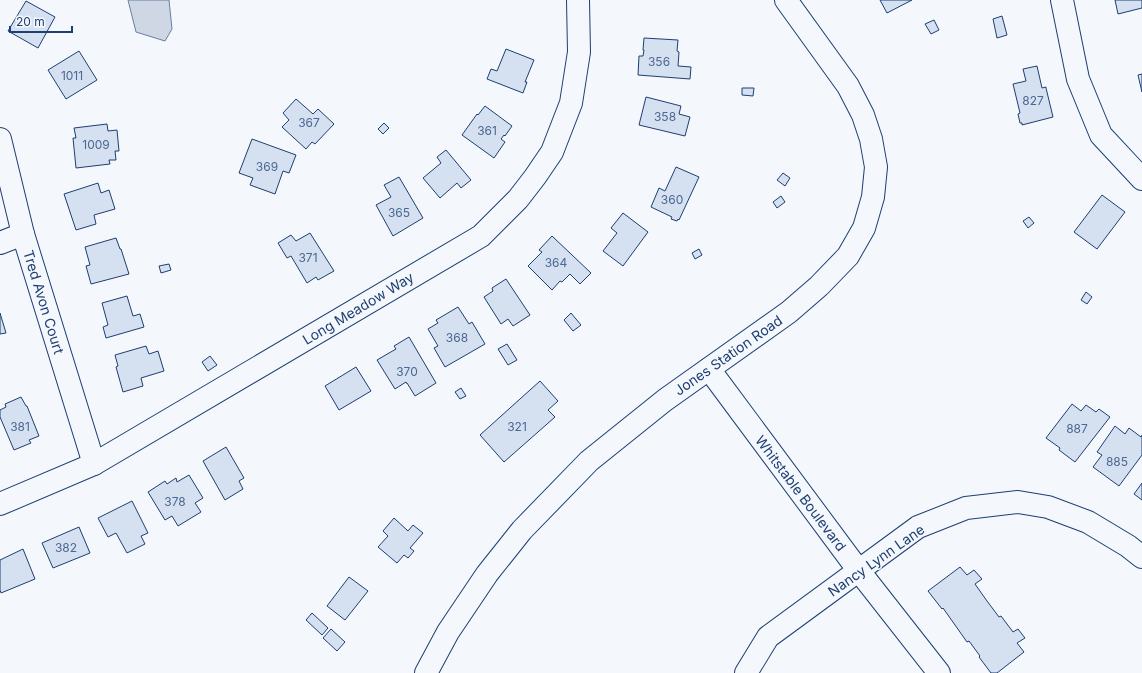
<svg xmlns="http://www.w3.org/2000/svg" width="1142" height="673" font-family="Inter,sans-serif">
<style>
.water{fill:#cfd7e4;stroke:#687fa3}
.building{fill:#d5e0f0;stroke:#1d3f73}
.lines{fill:none;stroke-linecap:round;stroke-linejoin:round}
.minor-casing{stroke:#1d3f73;stroke-width:24}
.minor{stroke:#f4f7fb;stroke-width:22}
.labels{text-anchor:middle;dominant-baseline:central;stroke-width:3;stroke-linejoin:round;paint-order:stroke}
.number-label{font-size:12px;fill:#4b6792}
.street-label{font-size:14px;fill:#1d3f73;stroke:#f4f7fb}
</style>
<rect width="100%" height="100%" fill="#f4f7fb"/>
<path class="water" d="M128,0H169L172,29L165,41L136,32Z"/>
<g class="building">
<path d="M880,0H912L887,13Z"/>
<path d="M1115,0H1142V8L1118,14Z"/>
<path d="M26,1L55,17L38,48L8,31Z"/>
<path d="M1002,16L1007,35L997,38L993,19Z"/>
<path d="M934,20L939,30L931,34L925,24Z"/>
<path d="M644,38L678,40L677,51L679,52L678,66L691,67L690,79L638,75L639,56H643L644,50H643Z"/>
<path d="M506,49L534,60L525,82H527L523,93L487,79L491,69L497,71Z"/>
<path d="M79,51L97,80L66,99L48,70Z"/>
<path d="M1037,66L1042,88L1046,87V88L1053,117L1022,125V123H1020L1018,114L1020,113L1013,84L1026,81L1023,69Z"/>
<path d="M1142,74V92L1138,75Z"/>
<path d="M742,88H754L753,96L742,95Z"/>
<path d="M646,97L681,106L679,114L690,117L685,136L639,125Z"/>
<path d="M296,99L313,114L318,109L334,124L315,144L312,142L306,149L282,127L289,120L283,113Z"/>
<path d="M485,106L512,126L505,136L504,135L501,139L505,142L494,158L462,135L477,114L478,115Z"/>
<path d="M384,123L389,128L383,134L378,129Z"/>
<path d="M107,124L108,131L117,130L119,151H115L116,160H109L110,164L76,168L73,138H76L74,128Z"/>
<path d="M252,139L296,155L289,173L283,171L275,194L250,185L253,178L239,173Z"/>
<path d="M446,150L471,180L461,188L457,183L440,198L423,178L441,163L437,157Z"/>
<path d="M676,167L699,177L679,220L678,219L677,221L671,219L672,217L651,207L659,188L665,191Z"/>
<path d="M783,173L790,178L785,186L777,180Z"/>
<path d="M399,177L423,218L393,236L376,205L391,197L384,185Z"/>
<path d="M98,183L101,193L109,190L115,209L94,215L96,224L76,230L64,194Z"/>
<path d="M1102,195L1125,212L1097,249L1074,232Z"/>
<path d="M781,196L785,202L777,208L773,202Z"/>
<path d="M623,213L648,232L623,266L603,251L617,233L611,228Z"/>
<path d="M1029,217L1034,223L1028,228L1023,221Z"/>
<path d="M310,233L334,271L318,280L316,277L307,283L291,256L287,258L278,243L291,235L296,241Z"/>
<path d="M552,236L591,273L580,284L570,274L562,282L560,281L552,290L528,266L542,252L539,250Z"/>
<path d="M116,238L120,249H121L129,274L91,284L86,266L90,265L85,247Z"/>
<path d="M699,249L702,255L695,259L692,253Z"/>
<path d="M169,264L171,270L161,273L159,266Z"/>
<path d="M506,279L530,315L513,326L508,319L501,324L484,297L493,291L492,288Z"/>
<path d="M1086,292L1092,297L1087,304L1081,300Z"/>
<path d="M127,296L133,316L140,314L144,327L106,338L103,327L108,325L102,303Z"/>
<path d="M458,307L469,324L472,322L485,344L445,367L434,348L438,346L428,329L438,323L436,320Z"/>
<path d="M0,313L6,333L0,334Z"/>
<path d="M571,313L581,325L573,331L564,320Z"/>
<path d="M409,337L436,383L415,396L407,383H406V382L395,389L377,360L396,349L394,346Z"/>
<path d="M507,344L517,360L508,365L498,349Z"/>
<path d="M146,346L149,354L158,351L164,371L141,378L143,386L123,392L116,367L118,366L115,355Z"/>
<path d="M210,356L217,365L208,371L202,362Z"/>
<path d="M356,367L371,391L339,410L325,386Z"/>
<path d="M540,381L558,401L548,410L555,417L504,462L480,435Z"/>
<path d="M461,388L466,396L460,399L455,392Z"/>
<path d="M21,397L26,406H27L39,436L29,440L31,443L14,450L0,417V410L6,407L5,404Z"/>
<path d="M1072,404L1081,411L1086,405L1096,412L1099,409L1110,417L1075,462L1059,450L1060,448L1046,438Z"/>
<path d="M1115,426L1125,434L1129,428L1141,437L1142,435V455L1119,486L1093,467L1102,455L1097,452Z"/>
<path d="M226,447L244,478L239,481L243,489L225,500L203,461Z"/>
<path d="M189,475L203,498L195,503L201,512L178,526L172,516L165,520L148,492L165,481L167,484L176,478L177,482Z"/>
<path d="M1142,483V500L1134,494Z"/>
<path d="M132,501L148,533L141,536L145,544L127,553L116,533L108,537L98,518Z"/>
<path d="M394,518L408,531L413,525L423,533L410,548L414,551L408,558L404,555L397,563L378,547L388,536L383,531Z"/>
<path d="M79,527L90,553L53,568L42,543Z"/>
<path d="M23,549L35,579L1,593L0,590V560Z"/>
<path d="M960,567L967,575L974,570L982,579L975,584L987,601L999,617L1001,616L1013,632L1018,629L1025,638L1017,643L1024,652L997,673H991L979,657L980,656L969,641L967,642L943,608L942,609L928,591Z"/>
<path d="M349,577L368,591L345,620L327,606Z"/>
<path d="M312,613L328,628L322,635L306,620Z"/>
<path d="M331,629L345,642L337,651L323,638Z"/>
</g>
<g class="lines">
<g class="minor-casing">
<g id="minor">
<path d="M1062,0L1078,79L1101,135L1142,179"/>
<path d="M0,139L23,234L94,464"/>
<path d="M0,243L23,234"/>
<path d="M709,369L859,571L939,673"/>
<path d="M0,504L94,464L481,236L518,199L535,177L552,152L571,103L579,52L578,0"/>
<path d="M426,673L448,632L487,574L522,530L589,461L665,400L789,312L819,286L848,256L864,228L873,197L876,167L871,139L863,115L848,86L786,0"/>
<path d="M746,673L768,637L918,527L966,508L1018,502L1048,507L1088,522L1128,546L1142,557"/>
</g>
</g>
<use href="#minor" class="minor"/>
</g>
<g class="labels">
<g class="number-label">
<text x="659" y="61">356</text>
<text x="72" y="75">1011</text>
<text x="1033" y="100">827</text>
<text x="665" y="116">358</text>
<text x="309" y="122">367</text>
<text x="487" y="130">361</text>
<text x="96" y="144">1009</text>
<text x="267" y="166">369</text>
<text x="672" y="199">360</text>
<text x="399" y="212">365</text>
<text x="308" y="257">371</text>
<text x="556" y="262">364</text>
<text x="457" y="337">368</text>
<text x="407" y="371">370</text>
<text x="20" y="426">381</text>
<text x="517" y="426">321</text>
<text x="1077" y="428">887</text>
<text x="1117" y="461">885</text>
<text x="175" y="501">378</text>
<text x="66" y="547">382</text>
</g>
<g class="street-label">
<text transform="translate(44 302) rotate(73)">Tred Avon Court</text>
<text transform="translate(358 308) rotate(-31)">Long Meadow Way</text>
<text transform="translate(728 355) rotate(-35)">Jones Station Road</text>
<text transform="translate(801 493) rotate(53)">Whitstable Boulevard</text>
<text transform="translate(876 560) rotate(-35)">Nancy Lynn Lane</text>
</g>
</g>
<path d="M10 26v6h62v-6" fill="none" stroke="#1d3f73" stroke-width="2"/>
<text x="16" y="26" font-size="12" fill="#1d3f73" stroke="#f4f7fb" stroke-width="3" paint-order="stroke">20 m</text>
</svg>
